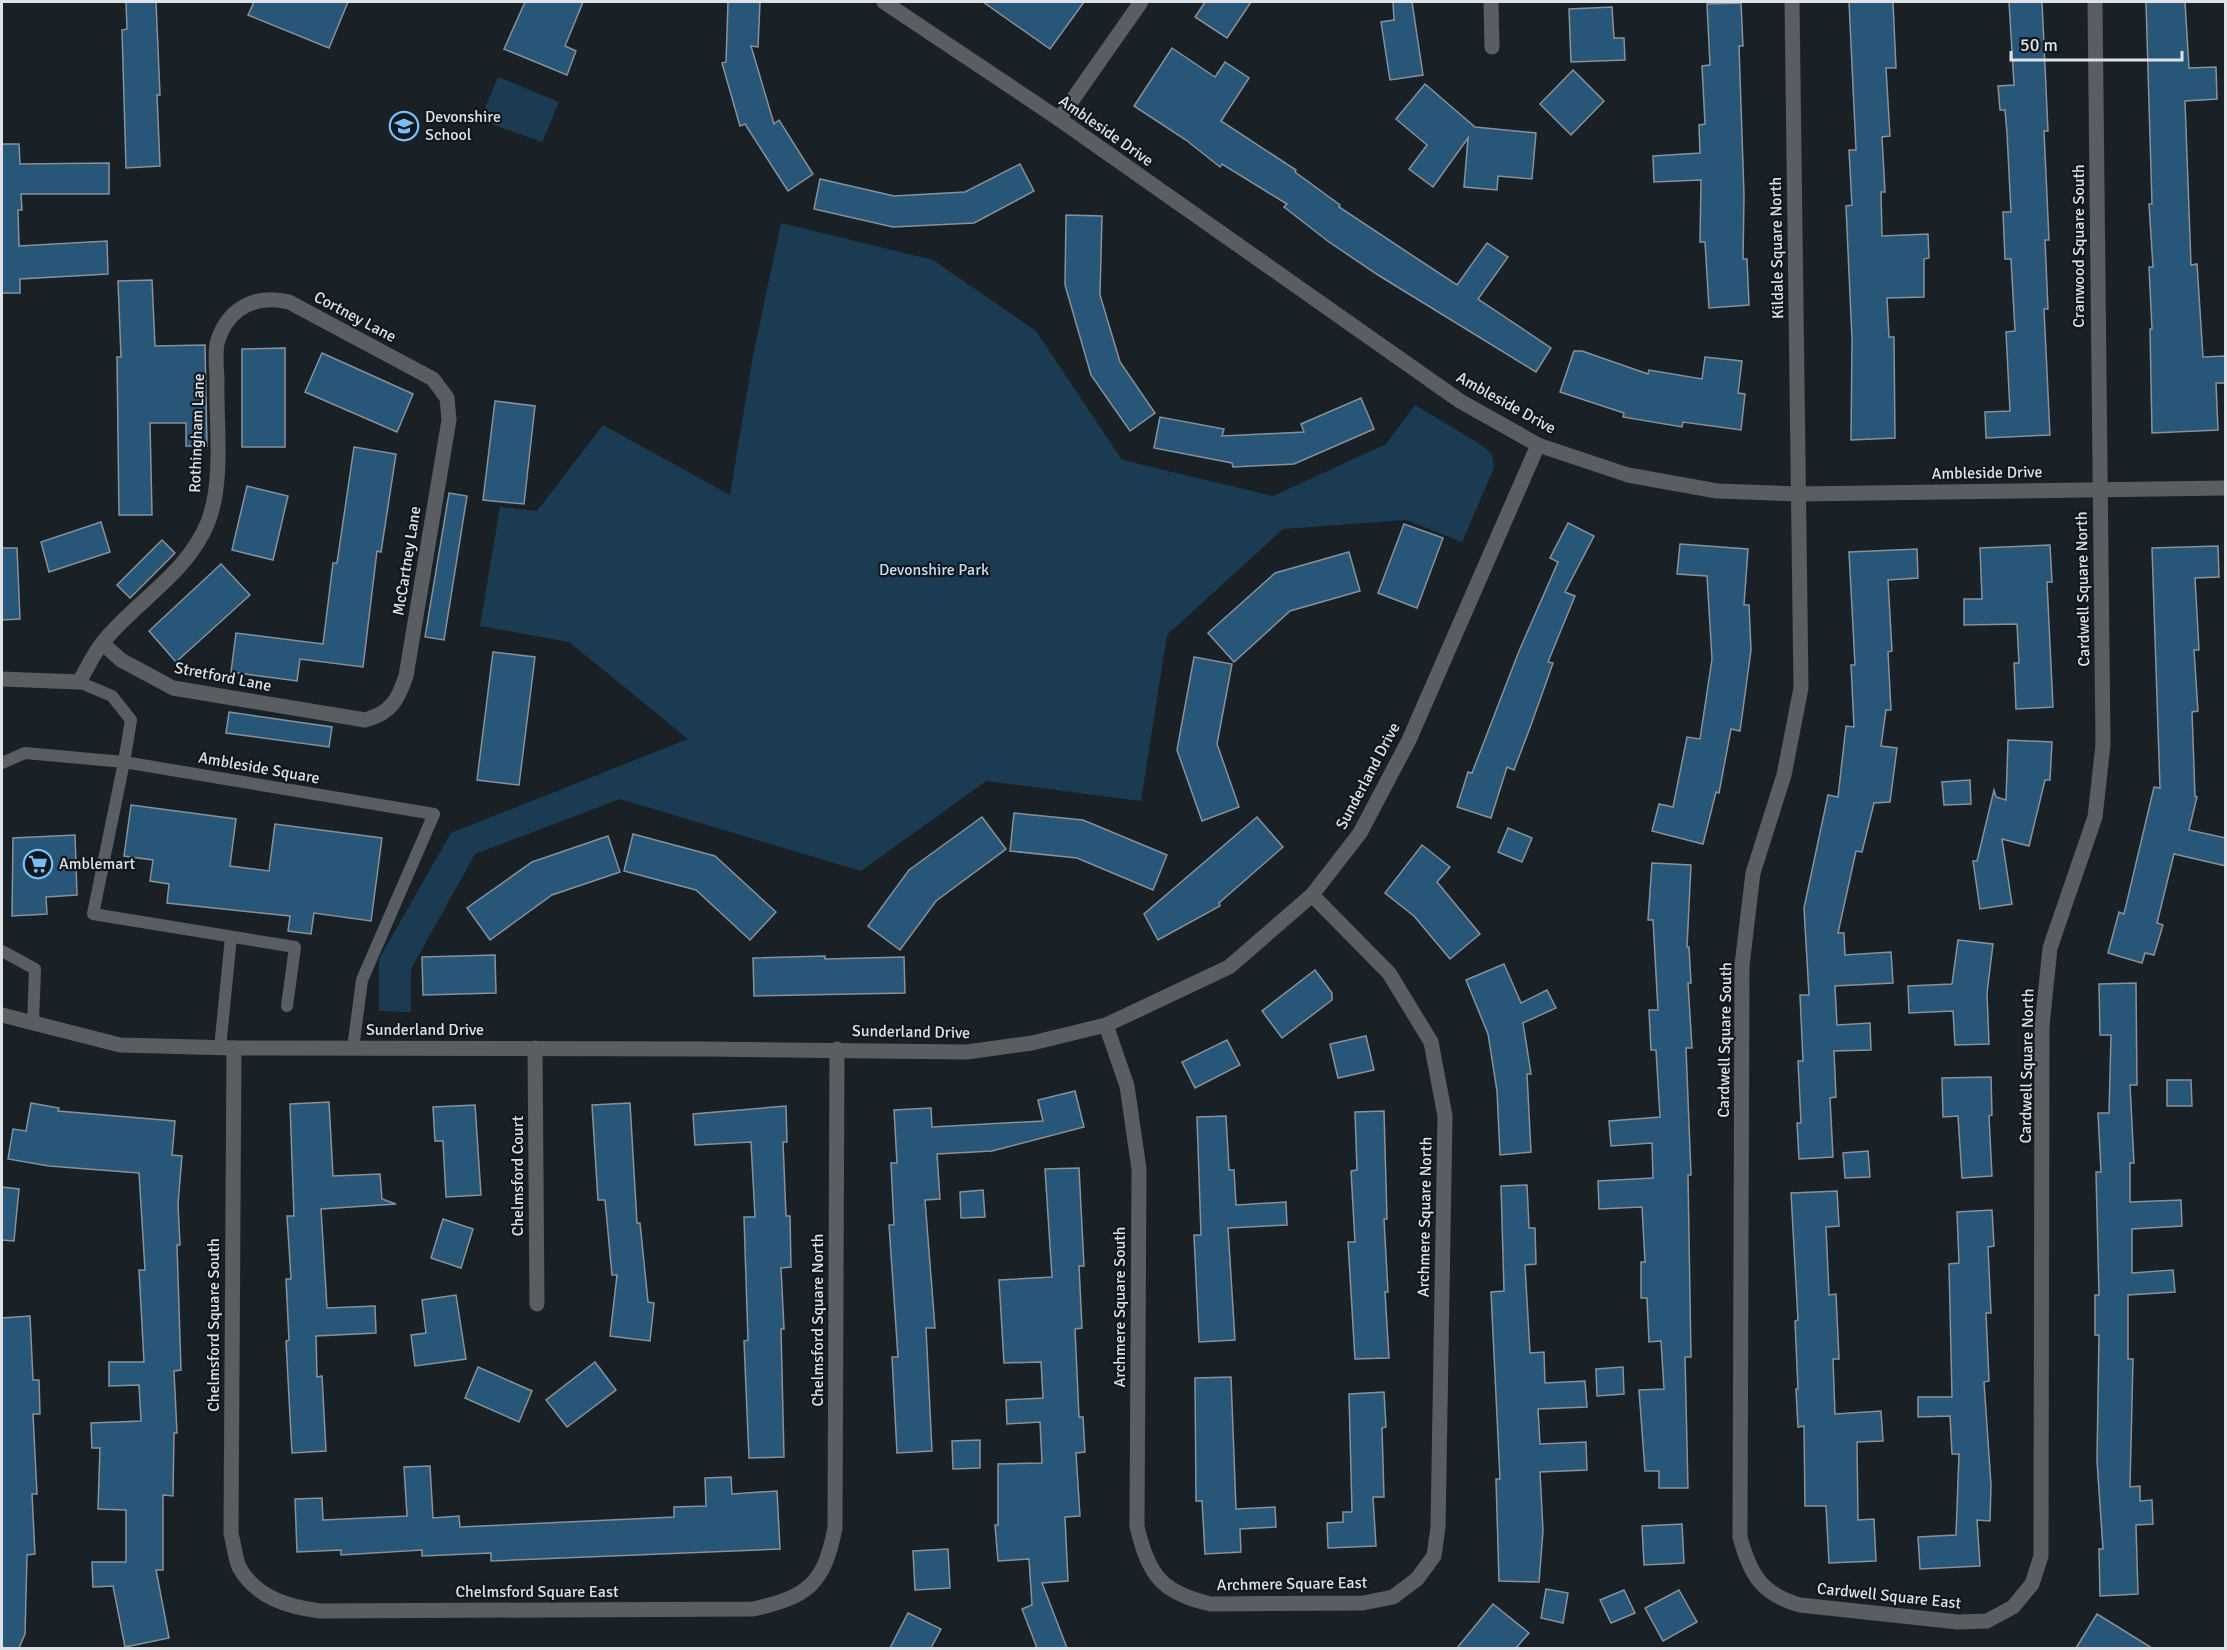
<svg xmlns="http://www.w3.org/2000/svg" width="2227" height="1650" font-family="Signika,sans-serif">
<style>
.park{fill:#1b3b53}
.building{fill:#285678;stroke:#879199;stroke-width:1.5}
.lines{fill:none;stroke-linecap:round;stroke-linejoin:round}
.service{stroke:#5a5e62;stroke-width:12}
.minor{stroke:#5a5e62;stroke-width:15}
.labels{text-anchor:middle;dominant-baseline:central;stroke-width:4.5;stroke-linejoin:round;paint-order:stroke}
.poi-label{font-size:16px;fill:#dde2e7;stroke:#10171e;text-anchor:start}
.street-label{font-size:16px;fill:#dde2e7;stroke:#10171e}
.park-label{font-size:16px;fill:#c3def5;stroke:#10171e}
</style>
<rect width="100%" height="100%" fill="#192127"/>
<g class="park">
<path d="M498,77L559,102L542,142L480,120Z"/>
<path d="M781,223L933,260L1036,331L1122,460L1273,496L1386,444L1415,405L1483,446L1492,455L1494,468L1462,542L1406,520L1283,529L1167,635L1141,801L986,781L861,871L620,799L475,854L411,969V1012L379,1011V959L451,833L688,739L569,642L480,626L500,507L537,511L603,425L730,495L753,356Z"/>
</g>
<g class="building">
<path d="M126,2H156L160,95H157L160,166L126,168L122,30L127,29Z"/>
<path d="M254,2H348L329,48L248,15Z"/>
<path d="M525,2H583L565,46L576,51L567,75L504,49Z"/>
<path d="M728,2H760L758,47L751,46L774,124L779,120L813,174L788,191L745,124L740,126L722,63L726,62Z"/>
<path d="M983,2H1084L1050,49Z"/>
<path d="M1205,2H1251L1227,38L1195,17Z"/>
<path d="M1393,2H1412L1423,75L1390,80L1381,22L1394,20Z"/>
<path d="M1849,2H1893L1896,68H1886L1890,136L1882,137L1885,192H1881L1882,236L1928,234L1929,258L1924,259V297L1887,298L1889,337H1894L1895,438L1851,440L1852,339L1846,206L1852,205L1849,150H1856Z"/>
<path d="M2009,2H2042L2048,131H2044L2049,240H2045L2048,309H2044L2050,435L1986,438L1985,412L2010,411L2006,332L2015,331L2011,259H2005L2003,212H2011L2007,133L2005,110H2000L1998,86L2014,85Z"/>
<path d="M2146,2H2185L2189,68L2216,67L2217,99L2185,101L2191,265L2197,264L2203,357L2226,356V383H2216L2218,430L2152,433L2150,329H2152L2149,267H2153L2149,204H2152Z"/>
<path d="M1741,3L1743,46H1739L1744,195L1743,259H1747L1749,305L1709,308L1705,242H1700L1701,180L1654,182L1653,156L1700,153L1699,125L1705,124L1702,66L1710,65L1707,4Z"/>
<path d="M1612,7L1614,38H1624L1625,60L1571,62L1569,9Z"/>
<path d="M1172,48L1215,77L1225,62L1249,78L1221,121L1296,170L1295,172L1340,205L1339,207L1457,285L1487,243L1508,257L1478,299L1551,348L1536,372L1378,275L1329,242L1284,207L1287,204L1222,164L1220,167L1186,140L1134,106Z"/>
<path d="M1573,70L1604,101L1571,135L1540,104Z"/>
<path d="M1425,84L1475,127L1536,133L1532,179L1498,176L1497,190L1464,187L1468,138L1433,187L1409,169L1427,145L1396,119Z"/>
<path d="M2,144H19L20,164L109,163V194H21L22,210H18L19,246L107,241L108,274L20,279V293H2Z"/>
<path d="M1020,164L1034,191L974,223L893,227L814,209L820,179L894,196L965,192Z"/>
<path d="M1066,215L1102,216L1100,295L1120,362L1155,413L1130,431L1091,375L1065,285Z"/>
<path d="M152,280L155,346L205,345L207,446H186V423H150L152,515H119L117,357H121L118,281Z"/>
<path d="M285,348V447H242V349Z"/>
<path d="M1574,351H1582L1648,374L1649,370L1702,379L1705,357L1742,361L1738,393L1745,394L1741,430L1683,422L1682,427L1623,417L1624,413L1560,392Z"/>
<path d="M322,353L413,394L397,432L305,392Z"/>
<path d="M1361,398L1374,429L1294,464L1233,467L1232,463L1154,448L1160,417L1224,429L1222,436L1304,432L1301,424Z"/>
<path d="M495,401L535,406L524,504L483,500Z"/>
<path d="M354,447L396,454L381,552L377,551L363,667L300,659L297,681L231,672L236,633L323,644L333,563H337Z"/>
<path d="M247,486L288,496L273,560L232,550Z"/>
<path d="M449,493L467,496L444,640L425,637Z"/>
<path d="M101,522L110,552L49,572L41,542Z"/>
<path d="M1568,523L1594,536L1565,592L1575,596L1548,662L1553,663L1531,725L1514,770L1507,767L1491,818L1457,807L1468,772L1472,773L1519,651L1558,562L1550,558Z"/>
<path d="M1404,524L1443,538L1417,608L1378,593Z"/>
<path d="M162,540L175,553L130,598L117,585Z"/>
<path d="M1680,544L1748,549L1744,605H1749L1751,650L1740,731L1731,729L1719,793L1716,792L1703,844L1652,831L1659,804L1673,807L1687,737L1700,739L1712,659L1707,576L1677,574Z"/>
<path d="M2050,545L2052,582H2047L2053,707L2016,709L2014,663H2019L2017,624L1964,625V599H1982L1980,548Z"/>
<path d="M2218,546L2219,577L2195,578L2199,650H2194L2198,711L2192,712L2195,796L2197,797L2189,830L2226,838V866L2174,854L2157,923L2163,925L2154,955L2145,953L2142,963L2108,953L2119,912L2124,914L2154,787L2160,788L2152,548Z"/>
<path d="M2,548H17L20,619L2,620Z"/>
<path d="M1917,549L1918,578L1888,580L1892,651L1888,652L1891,710H1886L1881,746L1897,748L1890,802L1874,803L1862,852L1856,851L1838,933H1844L1845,955L1891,952L1893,983L1835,986L1837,1025L1870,1023L1871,1050L1834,1051L1836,1097L1830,1098L1833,1157L1799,1159L1797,1123H1801L1798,1061H1803L1800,995H1809L1804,908L1828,795L1838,797L1846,726L1854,727L1851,665H1855L1849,552Z"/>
<path d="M1349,552L1360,591L1290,611L1234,662L1208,633L1275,573Z"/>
<path d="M221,564L250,595L176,662L149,631Z"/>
<path d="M493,652L535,657L519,785L477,780Z"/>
<path d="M1194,657L1232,664L1217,744L1239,807L1202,821L1177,750Z"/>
<path d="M229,712L332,727L329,747L226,733Z"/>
<path d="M2008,740L2052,742L2050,780H2045L2029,846L2002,839L2012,904L1980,909L1973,861H1977L1994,790L1996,797L2006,800Z"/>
<path d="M1970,780L1971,804L1944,805L1942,782Z"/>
<path d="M131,805L236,819L230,866L269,871L275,824L382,838L371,921L314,913L311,934L288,931L290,916L167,903L169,884L150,881L153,860L124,856Z"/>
<path d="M1014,813L1083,820L1167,855L1153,890L1077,858L1010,851Z"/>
<path d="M982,817L1006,849L936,901L900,950L868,926L909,870Z"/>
<path d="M1257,817L1283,847L1219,903L1220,906L1158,940L1144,914Z"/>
<path d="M1508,828L1532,838L1522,862L1498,852Z"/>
<path d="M633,834L715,856L776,912L750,940L696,890L624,871Z"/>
<path d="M75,835L77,895L46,897L47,914L12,916L13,838Z"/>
<path d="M608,836L620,872L552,895L490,940L467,908L532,862Z"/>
<path d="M1422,845L1450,867L1437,882L1480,934L1450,959L1414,916L1385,893Z"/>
<path d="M1652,863L1691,865L1687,947H1689L1691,983H1688L1692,1048H1686L1691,1175H1688L1691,1357H1685L1688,1488H1659V1471H1645L1639,1390L1664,1389L1661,1341L1649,1342L1647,1298H1641V1262H1645L1642,1207L1599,1209L1598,1181L1653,1178L1652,1143L1611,1146L1609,1121L1660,1117L1656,1050H1651L1649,1010H1658L1653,920H1648Z"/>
<path d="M1958,940L1993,944L1987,993L1989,1044L1955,1045L1953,1011L1909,1013L1908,986L1952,984Z"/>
<path d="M495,955L496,993L423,995L422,957Z"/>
<path d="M825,956V959L904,957L905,993L754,996L753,958Z"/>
<path d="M1504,964L1521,1003L1547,990L1556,1008L1523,1023L1531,1074H1527L1531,1152L1500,1155L1497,1091L1488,1034L1466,980Z"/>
<path d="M1315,970L1332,993V1000L1282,1038L1262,1011Z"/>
<path d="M2136,983L2137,1085H2130L2134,1163H2130V1202L2181,1200L2182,1226L2132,1229V1273L2173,1270L2175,1292L2128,1295V1359H2133L2130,1487L2140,1486V1501L2152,1500L2153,1524L2136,1525L2138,1594L2100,1596L2099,1549H2103L2097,1461L2099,1335H2095V1295H2099L2096,1172H2101L2098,1113H2109L2111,1035H2100L2099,984Z"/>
<path d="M1366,1036L1374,1070L1338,1078L1330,1044Z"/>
<path d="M1227,1040L1240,1065L1195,1088L1182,1062Z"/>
<path d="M1991,1077L1992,1115L1989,1116L1992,1176L1962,1178L1958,1116L1943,1117L1942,1078Z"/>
<path d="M2167,1080H2191L2192,1106H2167Z"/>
<path d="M1075,1091L1084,1127L992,1151L937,1154L940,1199L925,1200L935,1328H926L932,1451L897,1453L892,1357H898L889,1225H894L891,1163H897L894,1110L931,1108L932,1127L1043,1121L1038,1100Z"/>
<path d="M329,1102L333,1176L380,1174L382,1199L396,1204L321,1209L327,1308L375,1306L376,1333L316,1336L317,1377L322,1376L326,1451L292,1453L286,1341L289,1340L286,1279H291L287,1216H294L290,1104Z"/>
<path d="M31,1103L59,1108L58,1111L175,1121L172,1155L182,1156L178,1204L180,1245H177L181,1370L174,1371L177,1433H174L173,1496L163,1495V1570H156L169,1638L125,1647L113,1586L93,1587L92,1562H126V1510L98,1509L100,1448H92L91,1423L141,1421L139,1385L109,1386V1362H144L139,1270H145L139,1173L49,1166L8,1159L13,1129L26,1131Z"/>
<path d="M630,1103L637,1223H640L648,1302L654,1303L650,1341L610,1336L617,1275H612L605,1200H598L592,1105Z"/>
<path d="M475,1105L481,1195L446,1197L443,1141H435L433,1107Z"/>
<path d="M786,1106L787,1142H783L786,1216H790L791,1267L781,1268L784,1329H781L784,1457L749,1458L744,1341L748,1340L744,1217H755L751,1142L695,1145L693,1114Z"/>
<path d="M1384,1111L1387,1219H1384L1388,1292H1385L1389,1358L1355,1359L1348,1242H1355L1351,1171L1357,1170L1355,1112Z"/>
<path d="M1226,1116L1229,1170H1234L1236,1205L1286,1202L1287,1225L1228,1228L1235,1340L1199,1342L1194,1235H1201L1197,1117Z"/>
<path d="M1868,1151L1870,1177L1845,1178L1843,1153Z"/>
<path d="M1079,1168L1084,1266H1079L1082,1328L1075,1329L1079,1417H1083L1085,1452L1076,1453L1080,1516L1065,1517L1068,1581L1042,1583L1067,1648H1037L1022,1609L1032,1605L1029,1559L998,1561L995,1525H998V1464L1042,1463L1040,1422L1007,1424L1006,1400L1043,1398L1041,1362L1004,1363L999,1280L1052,1277L1045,1169Z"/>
<path d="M1527,1185L1529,1228H1535L1536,1264L1525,1265L1530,1353L1544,1352L1545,1383L1585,1381L1587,1407L1538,1409L1540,1444L1586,1442L1587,1470L1540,1472L1543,1531L1539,1582L1499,1581L1496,1479H1500L1491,1292L1504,1291L1501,1186Z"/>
<path d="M2,1187L19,1189L14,1241L2,1240Z"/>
<path d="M983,1190L985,1217L961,1218L960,1192Z"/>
<path d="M1837,1191L1839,1226L1826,1227L1829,1295L1836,1294L1839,1359H1833L1835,1414L1881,1411L1883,1441L1857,1442L1858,1520L1874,1519L1876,1561L1829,1563L1826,1506H1805L1804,1426L1798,1427L1796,1389H1798L1795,1321L1798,1320L1791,1193Z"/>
<path d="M1992,1210L1994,1246L1988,1247L1991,1313H1986L1989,1381L1984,1382L1991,1485L1990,1521L1977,1520L1980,1566L1920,1569L1918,1537L1956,1535L1959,1454H1952L1950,1416L1918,1417V1397H1952L1949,1264L1959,1263L1957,1212Z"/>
<path d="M443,1219L473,1229L461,1268L431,1258Z"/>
<path d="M456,1295L466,1359L415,1366L411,1335L426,1333L422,1300Z"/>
<path d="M30,1316L33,1380H39L40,1414H33L37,1494H32L35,1554L27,1555L25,1634L19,1648H2V1318Z"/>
<path d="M595,1362L616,1390L567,1427L546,1400Z"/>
<path d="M478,1367L532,1391L519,1422L465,1398Z"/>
<path d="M1623,1367L1624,1394L1597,1396L1596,1369Z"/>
<path d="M1231,1377L1236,1509L1275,1507L1276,1527L1240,1529L1241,1552L1205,1554L1202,1501H1196L1195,1378Z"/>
<path d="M1384,1392L1386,1427L1382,1428L1384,1497H1373L1376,1546L1328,1548L1327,1523L1343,1522V1512H1352L1349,1394Z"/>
<path d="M980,1440V1468L953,1469L952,1441Z"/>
<path d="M430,1466L433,1518L459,1516L460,1527L674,1517V1507L706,1506L705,1478L731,1477L732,1494L777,1491L780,1549L491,1561V1553L422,1556V1550L341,1555V1550L297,1552L295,1499L322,1498L323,1520L407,1516L404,1467Z"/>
<path d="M1682,1524L1684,1563L1644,1565L1642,1526Z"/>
<path d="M948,1549L950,1588L915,1590L913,1551Z"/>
<path d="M1546,1589L1568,1593L1563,1623L1541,1618Z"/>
<path d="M1624,1590L1635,1613L1611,1623L1600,1600Z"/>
<path d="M1679,1590L1697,1622L1663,1641L1645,1608Z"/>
<path d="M1493,1604L1529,1633L1516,1648H1457Z"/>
<path d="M908,1613L941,1629L931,1648H890Z"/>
<path d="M2097,1614L2152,1648H2076Z"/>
</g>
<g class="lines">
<g class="service">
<path d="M2,763L25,753L124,762L131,720L112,696L79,682"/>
<path d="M2,951L35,969L33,1024"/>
<path d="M287,1006L295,947L93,914L124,762L434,814L362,980L353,1048"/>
<path d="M220,1048L231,937"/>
</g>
<g class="minor">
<path d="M884,2L1059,119L1460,401L1538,445L1628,475L1717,491L1799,494L2226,488"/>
<path d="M1491,2L1492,47"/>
<path d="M1792,2L1801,688L1784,775L1753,873L1742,965L1740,1537C1750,1574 1761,1594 1800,1605L1958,1622L1987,1621L2013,1607L2032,1584L2041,1556L2042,1026L2050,948L2095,817L2103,745L2095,2"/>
<path d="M1059,119L1141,2"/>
<path d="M2,679L79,682C87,669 93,654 103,642C135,602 188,573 208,522C224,480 216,426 217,381C217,369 214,352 218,340C229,307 257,294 289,302L433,379L447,398L449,420L406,676C398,700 391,713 365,720L173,688L121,660L102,643"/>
<path d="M2,1015L120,1045L234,1048L706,1049L967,1052L1032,1043L1106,1025L1229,967L1312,895L1360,833L1409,740L1538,445"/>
<path d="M1106,1025L1127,1086L1139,1169L1137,1527C1149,1575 1161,1593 1211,1604L1363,1603L1393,1597L1417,1579L1434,1556L1438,1527L1445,1116L1431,1042L1389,973L1312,895"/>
<path d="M234,1048L231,1534C234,1544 235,1558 239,1567C256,1598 289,1607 320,1611L753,1609C808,1597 824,1584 835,1528L837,1049"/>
<path d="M535,1048L537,1304"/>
</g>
</g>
<defs>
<g id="school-ring" transform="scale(1.5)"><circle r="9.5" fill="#10171e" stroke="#78bff7" stroke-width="1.5"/><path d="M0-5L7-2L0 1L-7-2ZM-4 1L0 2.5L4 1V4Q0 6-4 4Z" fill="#78bff7"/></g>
<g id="supermarket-ring" transform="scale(1.5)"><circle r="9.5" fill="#10171e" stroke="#78bff7" stroke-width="1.5"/><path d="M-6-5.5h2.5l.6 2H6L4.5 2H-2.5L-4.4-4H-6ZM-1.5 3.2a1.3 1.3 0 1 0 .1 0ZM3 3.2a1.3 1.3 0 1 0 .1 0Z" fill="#78bff7"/></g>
</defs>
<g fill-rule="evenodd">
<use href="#school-ring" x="404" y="126"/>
<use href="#supermarket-ring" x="38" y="864"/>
</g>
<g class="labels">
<g class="poi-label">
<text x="425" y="117">Devonshire<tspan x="425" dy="18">School</tspan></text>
<text x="59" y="864">Amblemart</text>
</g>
<g class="street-label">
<text transform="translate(1106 131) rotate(35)">Ambleside Drive</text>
<text transform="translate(2079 246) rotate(-90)">Cranwood Square South</text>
<text transform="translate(1777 248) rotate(-91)">Kildale Square North</text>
<text transform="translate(355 317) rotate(28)">Cortney Lane</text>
<text transform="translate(1506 403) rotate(29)">Ambleside Drive</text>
<text transform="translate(197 433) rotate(-88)">Rothingham Lane</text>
<text transform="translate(1987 473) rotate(-1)">Ambleside Drive</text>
<text transform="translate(407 561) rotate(-81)">McCartney Lane</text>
<text transform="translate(2083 589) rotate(-91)">Cardwell Square North</text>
<text transform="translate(223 677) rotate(11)">Stretford Lane</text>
<text transform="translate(259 768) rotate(10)">Ambleside Square</text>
<text transform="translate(1368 776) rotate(-62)">Sunderland Drive</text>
<text x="425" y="1030">Sunderland Drive</text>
<text transform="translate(911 1032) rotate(1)">Sunderland Drive</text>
<text transform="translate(1725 1040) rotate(-89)">Cardwell Square South</text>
<text transform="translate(2027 1066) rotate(-89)">Cardwell Square North</text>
<text transform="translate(518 1176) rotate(-90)">Chelmsford Court</text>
<text transform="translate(1425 1217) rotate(-89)">Archmere Square North</text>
<text transform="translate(1120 1307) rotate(-90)">Archmere Square South</text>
<text transform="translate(818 1320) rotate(-90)">Chelmsford Square North</text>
<text transform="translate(214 1325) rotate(-90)">Chelmsford Square South</text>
<text transform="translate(1292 1584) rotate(-1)">Archmere Square East</text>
<text x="537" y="1592">Chelmsford Square East</text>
<text transform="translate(1889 1596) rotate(6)">Cardwell Square East</text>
</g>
<g class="park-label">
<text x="934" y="570">Devonshire Park</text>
</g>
</g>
<rect width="2227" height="1650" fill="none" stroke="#dde2e7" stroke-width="6"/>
<path d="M2011 51v9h171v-9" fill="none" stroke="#dde2e7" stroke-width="3"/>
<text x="2020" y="51" font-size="18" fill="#dde2e7" stroke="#10171e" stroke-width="4.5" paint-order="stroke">50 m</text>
</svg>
